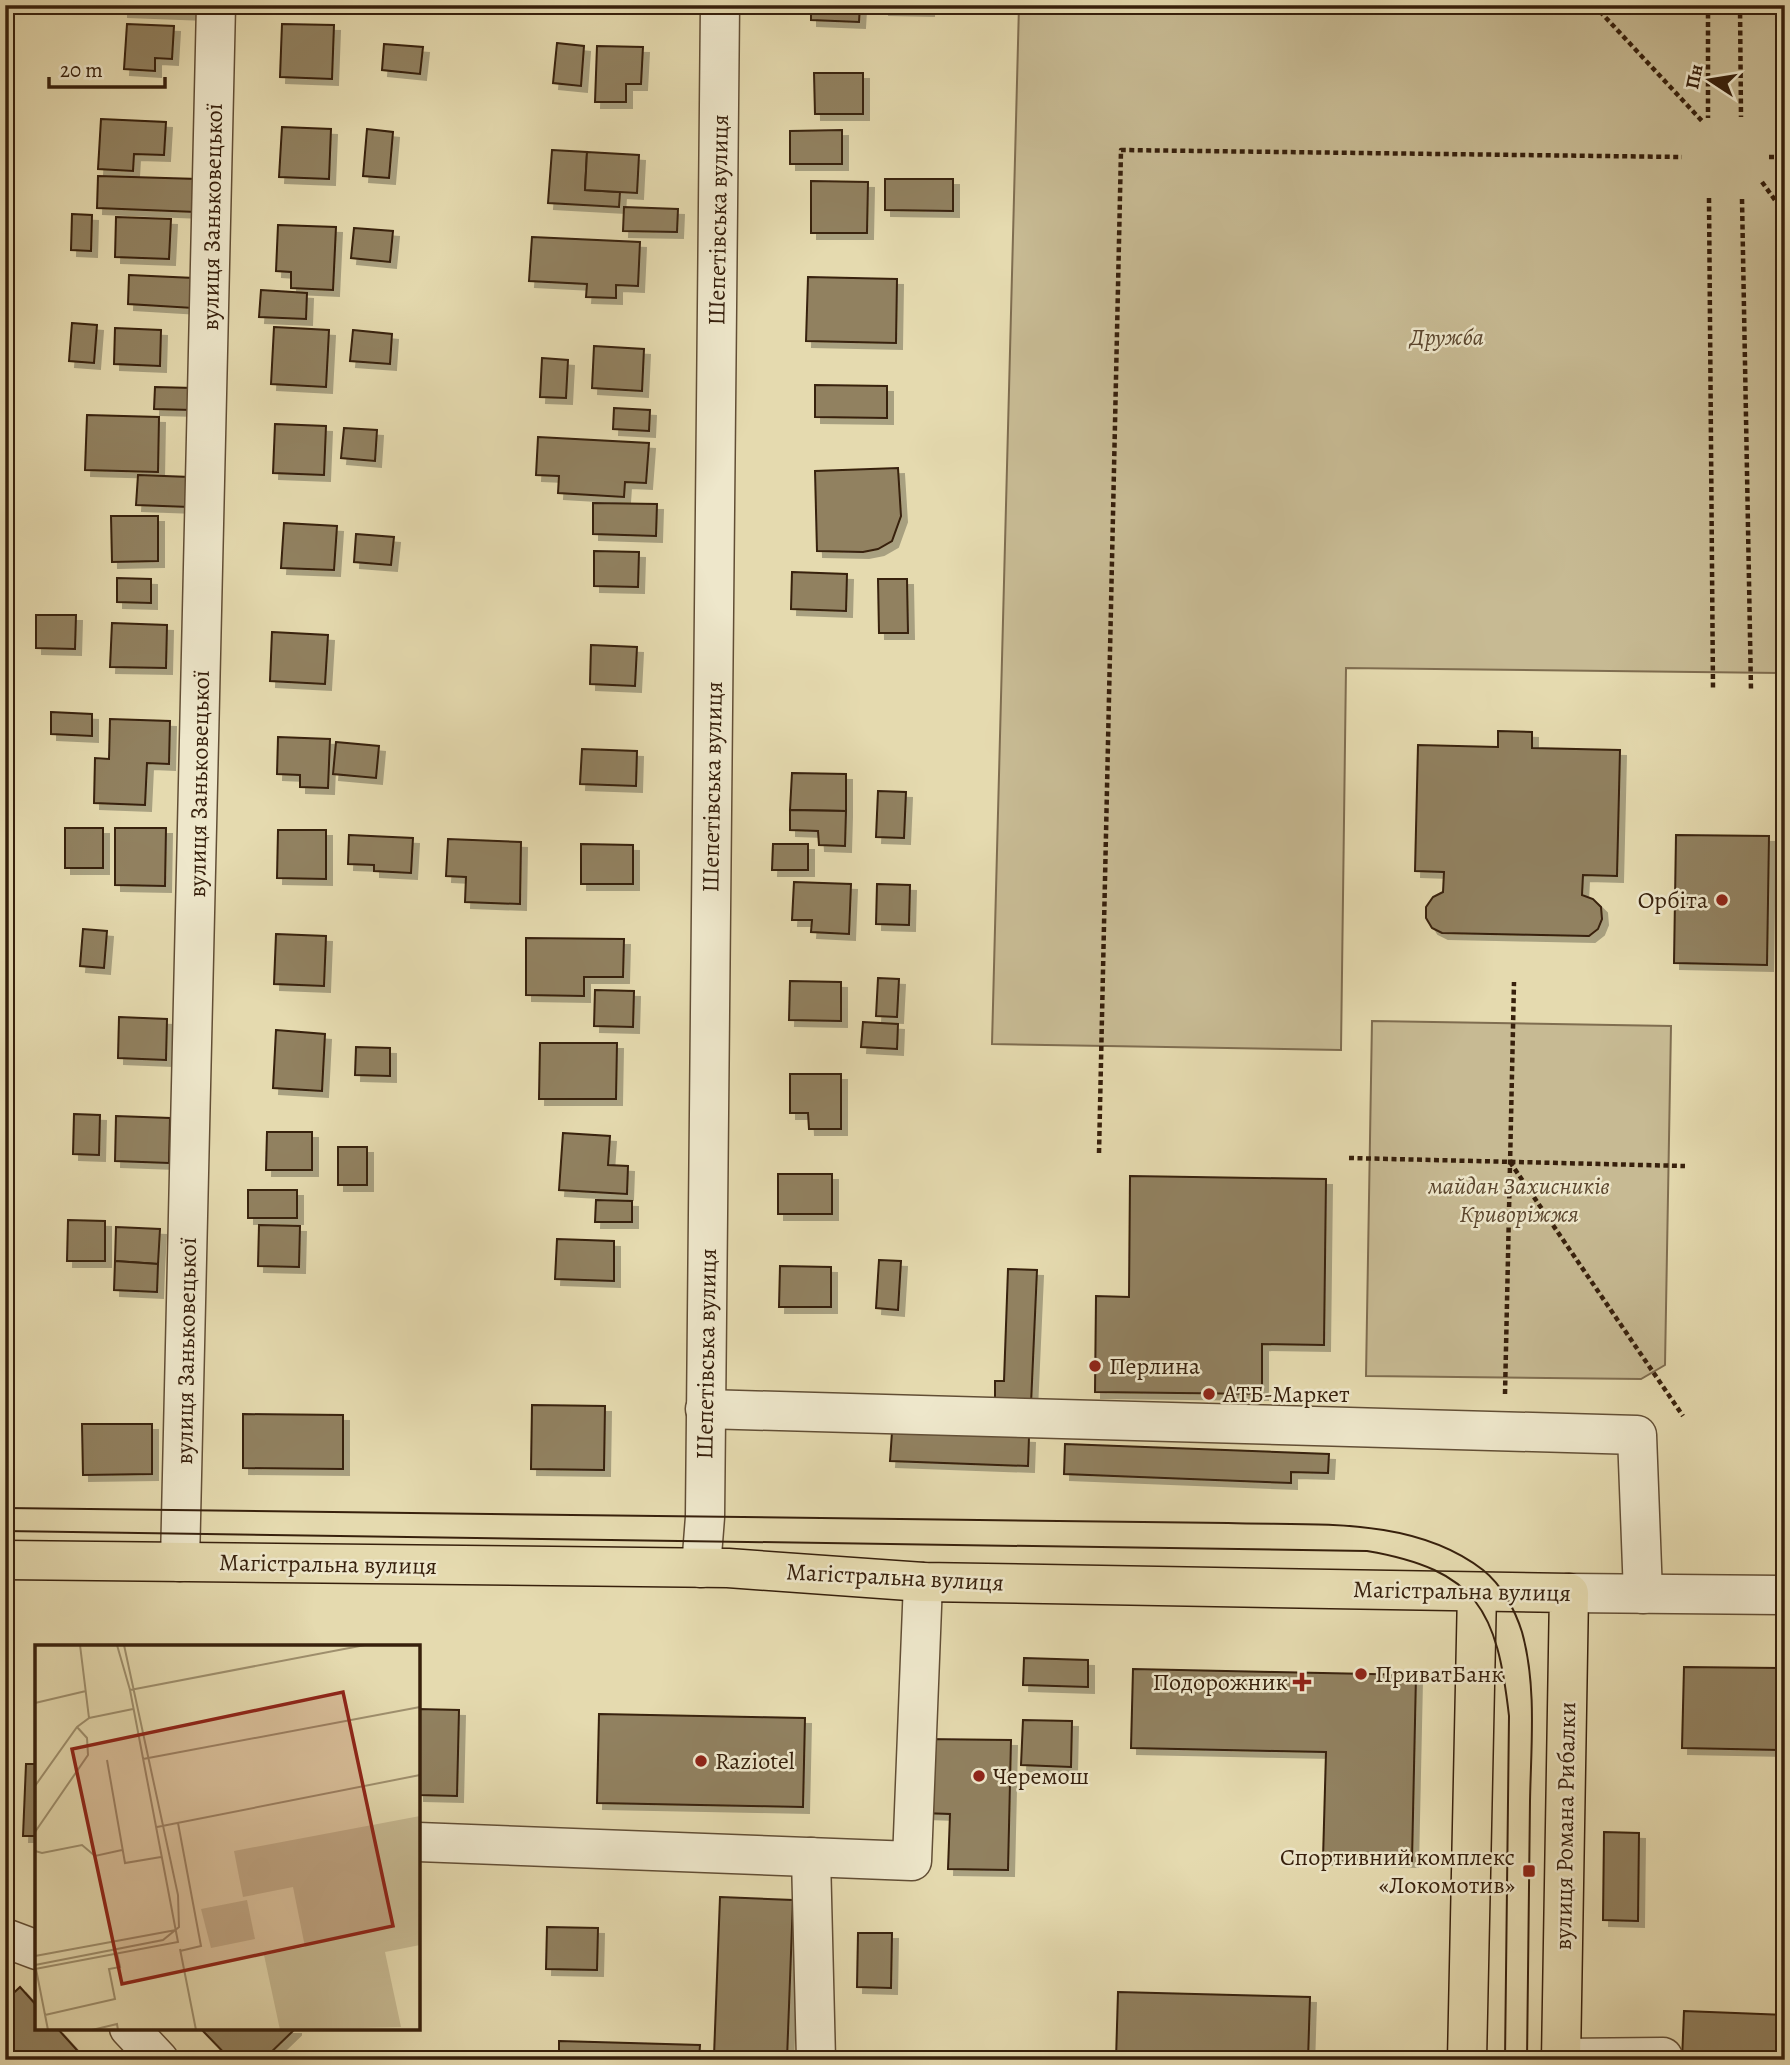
<svg xmlns="http://www.w3.org/2000/svg" width="1790" height="2065" font-family="Alegreya,serif">
<style>
.green{fill:#c7ba93;stroke:#7f6d50;stroke-width:2}
.building{fill:#918161;stroke:#37200c;stroke-width:2;filter:url(#shadow)}
.lines{fill:none;stroke-linecap:round;stroke-linejoin:round}
.minor-casing{stroke:#624e35;stroke-width:41}
.major-casing{stroke:#37200c;stroke-width:41}
.path{stroke:#37200c;stroke-width:4.5;stroke-dasharray:5 3.5;stroke-linecap:butt}
.minor{stroke:#eee7cb;stroke-width:38}
.major{stroke:#e5daaf;stroke-width:38}
.tram{stroke:#37200c;stroke-width:2}
.poi-dot{fill:#8f2418;stroke:#eee7cb;stroke-width:2.5}
.labels{text-anchor:middle;dominant-baseline:central;stroke-width:5;stroke-linejoin:round;paint-order:stroke}
.street-label{font-size:24px;fill:#37200c;stroke:#eee7cb}
.park-label{font-size:24px;font-style:italic;fill:#5b462e;stroke:#eee7cb}
.poi-label{font-size:24px;fill:#37200c;stroke:#eee7cb;text-anchor:start}
.inset-road{fill:none;stroke:#9f906e;stroke-width:2}
.view{fill:#8f2418;fill-opacity:0.15;stroke:#8f2418;stroke-width:3.5}
.inset-edge{fill:none;stroke:#37200c;stroke-width:3.5}
</style>
<defs>
<filter id="shadow"><feDropShadow dx="6" dy="6" stdDeviation="0" flood-color="#0004"/></filter>
</defs>
<rect width="100%" height="100%" fill="#e5daaf"/>
<filter id="stains"><feTurbulence type="fractalNoise" baseFrequency=".00286" numOctaves="4"/><feColorMatrix values="0 0 0 0 .2 0 0 0 0 .09 0 0 0 0 .02 0 0 0 .5 -.17"/></filter>
<radialGradient id="worn" r=".72"><stop offset=".6" stop-color="#630" stop-opacity="0"/><stop offset="1" stop-color="#630" stop-opacity=".3"/></radialGradient>
<g class="green">
<path d="M1019,5H1785V673L1346,668L1341,1050L992,1044Z"/>
<path d="M1372,1021L1671,1026L1665,1365L1641,1379L1366,1376Z"/>
</g>
<g class="building">
<path d="M122,5H200V14L122,11Z"/>
<path d="M811,5H860L859,22L811,20Z"/>
<path d="M883,5H928V10L883,9Z"/>
<path d="M127,24L174,26L172,59L155,58V71L124,69Z"/>
<path d="M282,24L334,25L332,79L280,77Z"/>
<path d="M557,43L584,46L581,86L553,83Z"/>
<path d="M384,44L423,47L420,74L382,70Z"/>
<path d="M597,46L643,47L641,84H626V102H595Z"/>
<path d="M814,73H863V114H815Z"/>
<path d="M101,119L166,122L164,155L134,154L133,171L98,169Z"/>
<path d="M282,127L331,129L329,179L279,177Z"/>
<path d="M367,129L393,132L389,178L363,176Z"/>
<path d="M842,130V164H790V131Z"/>
<path d="M552,150L587,152L585,190L620,192L619,207L548,203Z"/>
<path d="M587,152L639,155L637,193L585,190Z"/>
<path d="M98,176L198,179L196,212L97,208Z"/>
<path d="M885,179H953V211L885,210Z"/>
<path d="M811,181L868,182L867,233H811Z"/>
<path d="M624,207L678,209L677,232L623,231Z"/>
<path d="M72,214L92,215L91,251L71,250Z"/>
<path d="M116,217L171,219L169,259L115,257Z"/>
<path d="M278,225L336,227L333,290L291,288V272L276,271Z"/>
<path d="M354,228L393,231L390,262L351,258Z"/>
<path d="M532,237L640,242L638,286L616,285V298L586,297L587,284L529,281Z"/>
<path d="M129,275L194,278L193,308L128,304Z"/>
<path d="M808,277L897,279L896,343L806,341Z"/>
<path d="M261,290L307,293L306,319L259,317Z"/>
<path d="M72,323L97,325L94,363L69,361Z"/>
<path d="M274,327L329,330L326,387L271,384Z"/>
<path d="M115,328L161,330L160,366L114,364Z"/>
<path d="M353,330L392,334L390,364L350,361Z"/>
<path d="M594,346L644,349L642,391L592,388Z"/>
<path d="M542,358L568,360L566,398L540,397Z"/>
<path d="M815,385L887,386V418L815,417Z"/>
<path d="M155,387L193,388L192,410L154,409Z"/>
<path d="M614,408L650,410L649,431L613,429Z"/>
<path d="M87,415L159,417L158,472L85,470Z"/>
<path d="M275,424L326,426L324,475L273,473Z"/>
<path d="M344,428L377,430L375,461L341,458Z"/>
<path d="M538,437L649,443L646,483L625,482L624,497L558,493L559,476L536,475Z"/>
<path d="M898,468L901,516L892,541L878,549L863,552L817,551L815,471Z"/>
<path d="M138,475L190,477L189,507L136,505Z"/>
<path d="M593,503L657,504L656,536L593,534Z"/>
<path d="M111,516H158V561L112,562Z"/>
<path d="M284,523L337,526L334,570L281,568Z"/>
<path d="M356,534L394,537L391,565L354,562Z"/>
<path d="M594,551L639,552L638,587L594,586Z"/>
<path d="M792,572L847,574L846,611L791,609Z"/>
<path d="M117,578L151,579V603L117,602Z"/>
<path d="M878,579H907L908,633H879Z"/>
<path d="M36,615H76L75,649L36,648Z"/>
<path d="M112,623L167,625L166,668L110,667Z"/>
<path d="M272,632L328,635L325,684L270,681Z"/>
<path d="M591,645L637,647L635,686L590,684Z"/>
<path d="M51,712L92,714V736L51,734Z"/>
<path d="M110,719L170,721L169,764L147,763L145,805L94,803L95,758L109,759Z"/>
<path d="M1498,731L1532,732V748L1620,750L1617,876L1583,875L1582,895L1593,899L1601,907L1602,919L1598,929L1589,936L1442,933L1432,928L1426,918V907L1433,897L1443,892L1444,872L1415,871L1418,745L1498,747Z"/>
<path d="M278,737L330,739L328,788L300,787V775L277,774Z"/>
<path d="M336,742L379,746L376,778L333,774Z"/>
<path d="M582,749L637,751L636,786L580,784Z"/>
<path d="M792,773L846,774V811L790,810Z"/>
<path d="M878,791L906,792L904,838L876,837Z"/>
<path d="M790,810L846,811L845,846L819,845L818,831L790,830Z"/>
<rect x="65" y="828" width="38" height="40"/>
<path d="M115,828H166L165,886L115,885Z"/>
<path d="M278,830H326V879L277,878Z"/>
<path d="M349,835L413,838L411,873L374,871V865L348,864Z"/>
<path d="M1676,835L1769,836L1767,965L1674,963Z"/>
<path d="M448,839L521,842L520,904L465,902L466,877L446,876Z"/>
<path d="M581,844L633,845V884H581Z"/>
<path d="M773,844H808V870H772Z"/>
<path d="M794,882L851,884L849,934L811,932L812,920H792Z"/>
<path d="M877,884L910,885L909,925L876,924Z"/>
<path d="M83,929L107,931L104,968L80,966Z"/>
<path d="M276,934L326,936L324,986L274,984Z"/>
<path d="M526,938L624,939L623,977H584V996L526,995Z"/>
<path d="M878,978L899,979L897,1017L876,1016Z"/>
<path d="M790,981L841,982V1021L789,1020Z"/>
<path d="M595,990L634,991L633,1027L594,1026Z"/>
<path d="M119,1017L167,1019L166,1060L118,1058Z"/>
<path d="M863,1022L898,1024L897,1049L861,1047Z"/>
<path d="M276,1030L325,1034L322,1091L273,1088Z"/>
<path d="M540,1043H617L616,1099H539Z"/>
<path d="M356,1047L390,1048V1076L355,1075Z"/>
<path d="M790,1074H841V1129H809L808,1113H790Z"/>
<path d="M74,1114L100,1115L99,1155L73,1154Z"/>
<path d="M116,1116L170,1118L169,1163L115,1161Z"/>
<path d="M267,1132H312V1170H266Z"/>
<path d="M563,1133L610,1136L608,1165L628,1166L627,1194L559,1190Z"/>
<rect x="338" y="1147" width="29" height="38"/>
<rect x="778" y="1174" width="54" height="40"/>
<path d="M1130,1176L1326,1179L1324,1345L1262,1344V1394L1095,1392L1096,1296L1129,1297Z"/>
<rect x="248" y="1190" width="49" height="28"/>
<path d="M596,1200L632,1201V1222H595Z"/>
<path d="M68,1220L105,1221V1261H67Z"/>
<path d="M259,1225L300,1226L299,1267L258,1266Z"/>
<path d="M116,1227L160,1229L158,1264L115,1261Z"/>
<path d="M557,1239L614,1241V1281L555,1279Z"/>
<path d="M879,1260L901,1261L898,1310L876,1308Z"/>
<path d="M115,1261L158,1264L157,1292L114,1290Z"/>
<path d="M780,1266L831,1267V1307H779Z"/>
<path d="M1008,1269L1037,1270L1031,1404L995,1402V1381H1004Z"/>
<path d="M532,1405L605,1406L604,1470L531,1469Z"/>
<path d="M243,1414L343,1415V1469L243,1468Z"/>
<path d="M82,1424H152V1474L83,1475Z"/>
<path d="M892,1432L1029,1437L1028,1466L890,1461Z"/>
<path d="M1065,1444L1329,1454L1328,1473L1291,1472V1483L1064,1474Z"/>
<path d="M1024,1658L1088,1660V1687L1023,1685Z"/>
<path d="M1684,1667L1785,1668V1750L1682,1748Z"/>
<path d="M1133,1669L1416,1675L1412,1861L1323,1859L1326,1752L1131,1748Z"/>
<path d="M418,1709L459,1710L457,1796L418,1795Z"/>
<path d="M599,1714L805,1718L803,1807L597,1803Z"/>
<path d="M1023,1720L1072,1721L1071,1767L1021,1765Z"/>
<path d="M924,1739L1011,1740L1008,1870L948,1869L950,1814L922,1813Z"/>
<path d="M26,1764H37V1836H23Z"/>
<path d="M1604,1832L1639,1833L1638,1921L1603,1920Z"/>
<path d="M720,1897L793,1900L787,2059L714,2056Z"/>
<path d="M547,1927L598,1928L597,1970L546,1969Z"/>
<path d="M858,1933H892L891,1988L857,1987Z"/>
<path d="M20,1987L37,2006V2028H57L86,2060H5V2001Z"/>
<path d="M1118,1992L1310,1997L1308,2060H1116Z"/>
<path d="M1684,2011L1785,2015V2060H1682Z"/>
<path d="M200,2028H295V2029L263,2060H231Z"/>
<path d="M559,2041L700,2045L699,2060H559Z"/>
</g>
<g class="lines">
<g class="minor-casing">
<g id="minor">
<path d="M705,1409L1637,1435L1643,1594"/>
<path d="M180,1562L216,5"/>
<path d="M701,1568L705,1517L720,5"/>
<path d="M1569,1593L1785,1595"/>
<path d="M418,1842L912,1861L923,1582"/>
<path d="M811,1857L816,2060"/>
<path d="M5,1938L37,1950"/>
<path d="M129,2028L159,2060"/>
<path d="M1561,2058L1663,2057V2060"/>
</g>
</g>
<g class="major-casing">
<g id="major">
<path d="M5,1560L728,1568L923,1582L1569,1593L1561,2060"/>
<path d="M1467,2060L1477,1592"/>
</g>
</g>
<g class="path">
<path d="M1594,5L1702,121"/>
<path d="M1708,5V118"/>
<path d="M1740,5L1741,117"/>
<path d="M1769,157H1785"/>
<path d="M1762,182L1785,214"/>
<path d="M1709,198L1713,689"/>
<path d="M1742,199L1751,690"/>
<path d="M1779,927L1785,923"/>
<path d="M1099,1153L1121,150L1682,157"/>
<path d="M1349,1158L1685,1166"/>
<path d="M1510,1162L1683,1416"/>
<path d="M1505,1394L1514,982"/>
</g>
<use href="#minor" class="minor"/>
<use href="#major" class="major"/>
<g class="tram">
<path d="M5,1508L1228,1523C1312,1526 1412,1515 1483,1570C1502,1585 1515,1610 1522,1632C1537,1686 1531,1746 1530,1801C1529,1887 1528,1973 1527,2060"/>
<path d="M5,1531L1367,1551C1478,1570 1497,1611 1509,1716L1505,2060"/>
</g>
</g>
<g class="poi-dot">
<circle cx="1722" cy="900" r="7"/>
<circle cx="1095" cy="1366" r="7"/>
<circle cx="1209" cy="1394" r="7"/>
<circle cx="1361" cy="1674" r="7"/>
<path d="M1298.5 1671.5h7v7h7v7h-7v7h-7v-7h-7v-7h7z"/>
<circle cx="701" cy="1761" r="7"/>
<circle cx="979" cy="1776" r="7"/>
<rect x="1522" y="1864" width="14" height="14" rx="3.5"/>
</g>
<g class="labels">
<g class="street-label">
<text transform="translate(212 217) rotate(-89)">вулиця Заньковецької</text>
<text transform="translate(718 220) rotate(-89)">Шепетівська вулиця</text>
<text transform="translate(199 784) rotate(-89)">вулиця Заньковецької</text>
<text transform="translate(712 787) rotate(-89)">Шепетівська вулиця</text>
<text transform="translate(186 1351) rotate(-89)">вулиця Заньковецької</text>
<text transform="translate(706 1354) rotate(-89)">Шепетівська вулиця</text>
<text transform="translate(328 1564) rotate(1)">Магістральна вулиця</text>
<text transform="translate(895 1577) rotate(3)">Магістральна вулиця</text>
<text transform="translate(1462 1591) rotate(1)">Магістральна вулиця</text>
<text transform="translate(1565 1826) rotate(-89)">вулиця Романа Рибалки</text>
</g>
<g class="park-label">
<text x="1447" y="337">Дружба</text>
<text x="1519" y="1186">майдан Захисників<tspan x="1519" dy="28">Криворіжжя</tspan></text>
</g>
<g class="poi-label">
<text x="1708" y="900" text-anchor="end">Орбіта</text>
<text x="1109" y="1366">Перлина</text>
<text x="1223" y="1394">АТБ-Маркет</text>
<text x="1375" y="1674">ПриватБанк</text>
<text x="1288" y="1682" text-anchor="end">Подорожник</text>
<text x="715" y="1761">Raziotel</text>
<text x="993" y="1776">Черемош</text>
<text x="1515" y="1857" text-anchor="end">Спортивний комплекс<tspan x="1515" dy="28">«Локомотив»</tspan></text>
</g>
</g>
<g transform="translate(35 1645)">
<rect width="385" height="385" fill="#e5daaf"/>
<path d="M385,171V300L350,307L366,382L245,385L229,310L270,302L258,242L208,252L199,206ZM212,255L220,294L176,303L166,264Z" fill="#c7ba93"/>
<path class="inset-road" d="M95,45L330,0M0,58L51,46M54,73L98,64M108,114L385,62M72,115L90,218L126,212M0,141L42,82L54,73L45,0M143,178L166,301L145,306M122,182L385,130M0,187L53,110L52,93L42,82M0,206L7,208L47,200L60,211L87,205M145,304L161,385M0,311L141,285M0,320L128,295L144,282L143,250L89,0M0,324L143,297L95,45L82,0M1,324L13,385M10,370L80,354L74,324L85,322L82,309M57,385L82,379L83,385"/>
<path class="view" d="M308,47L358,281L87,339L37,104Z"/>
<rect width="385" height="385" class="inset-edge"/>
</g>
<rect width="1790" height="2065" fill="none" stroke="#e5daaf" stroke-width="28"/>
<rect x="7" y="7" width="1776" height="2051" fill="none" stroke="#37200c" stroke-width="3.5"/>
<rect x="14" y="14" width="1762" height="2037" fill="none" stroke="#37200c" stroke-width="2"/>
<g transform="translate(1710 80) rotate(282)" stroke="#eee7cb" stroke-width="5" paint-order="stroke">
<path d="M0-5L12 26L0 18L-12 26Z" fill="#37200c"/>
<text y="-10" font-size="19" font-weight="bold" text-anchor="middle" fill="#37200c">Пн</text>
</g>
<path d="M49 77v10h116v-10" fill="none" stroke="#37200c" stroke-width="3.5"/>
<text x="60" y="77" font-size="21" fill="#37200c" stroke="#eee7cb" stroke-width="5" paint-order="stroke">20 m</text>
<rect width="100%" height="100%" filter="url(#stains)"/>
<rect width="100%" height="100%" fill="url(#worn)"/>
</svg>
